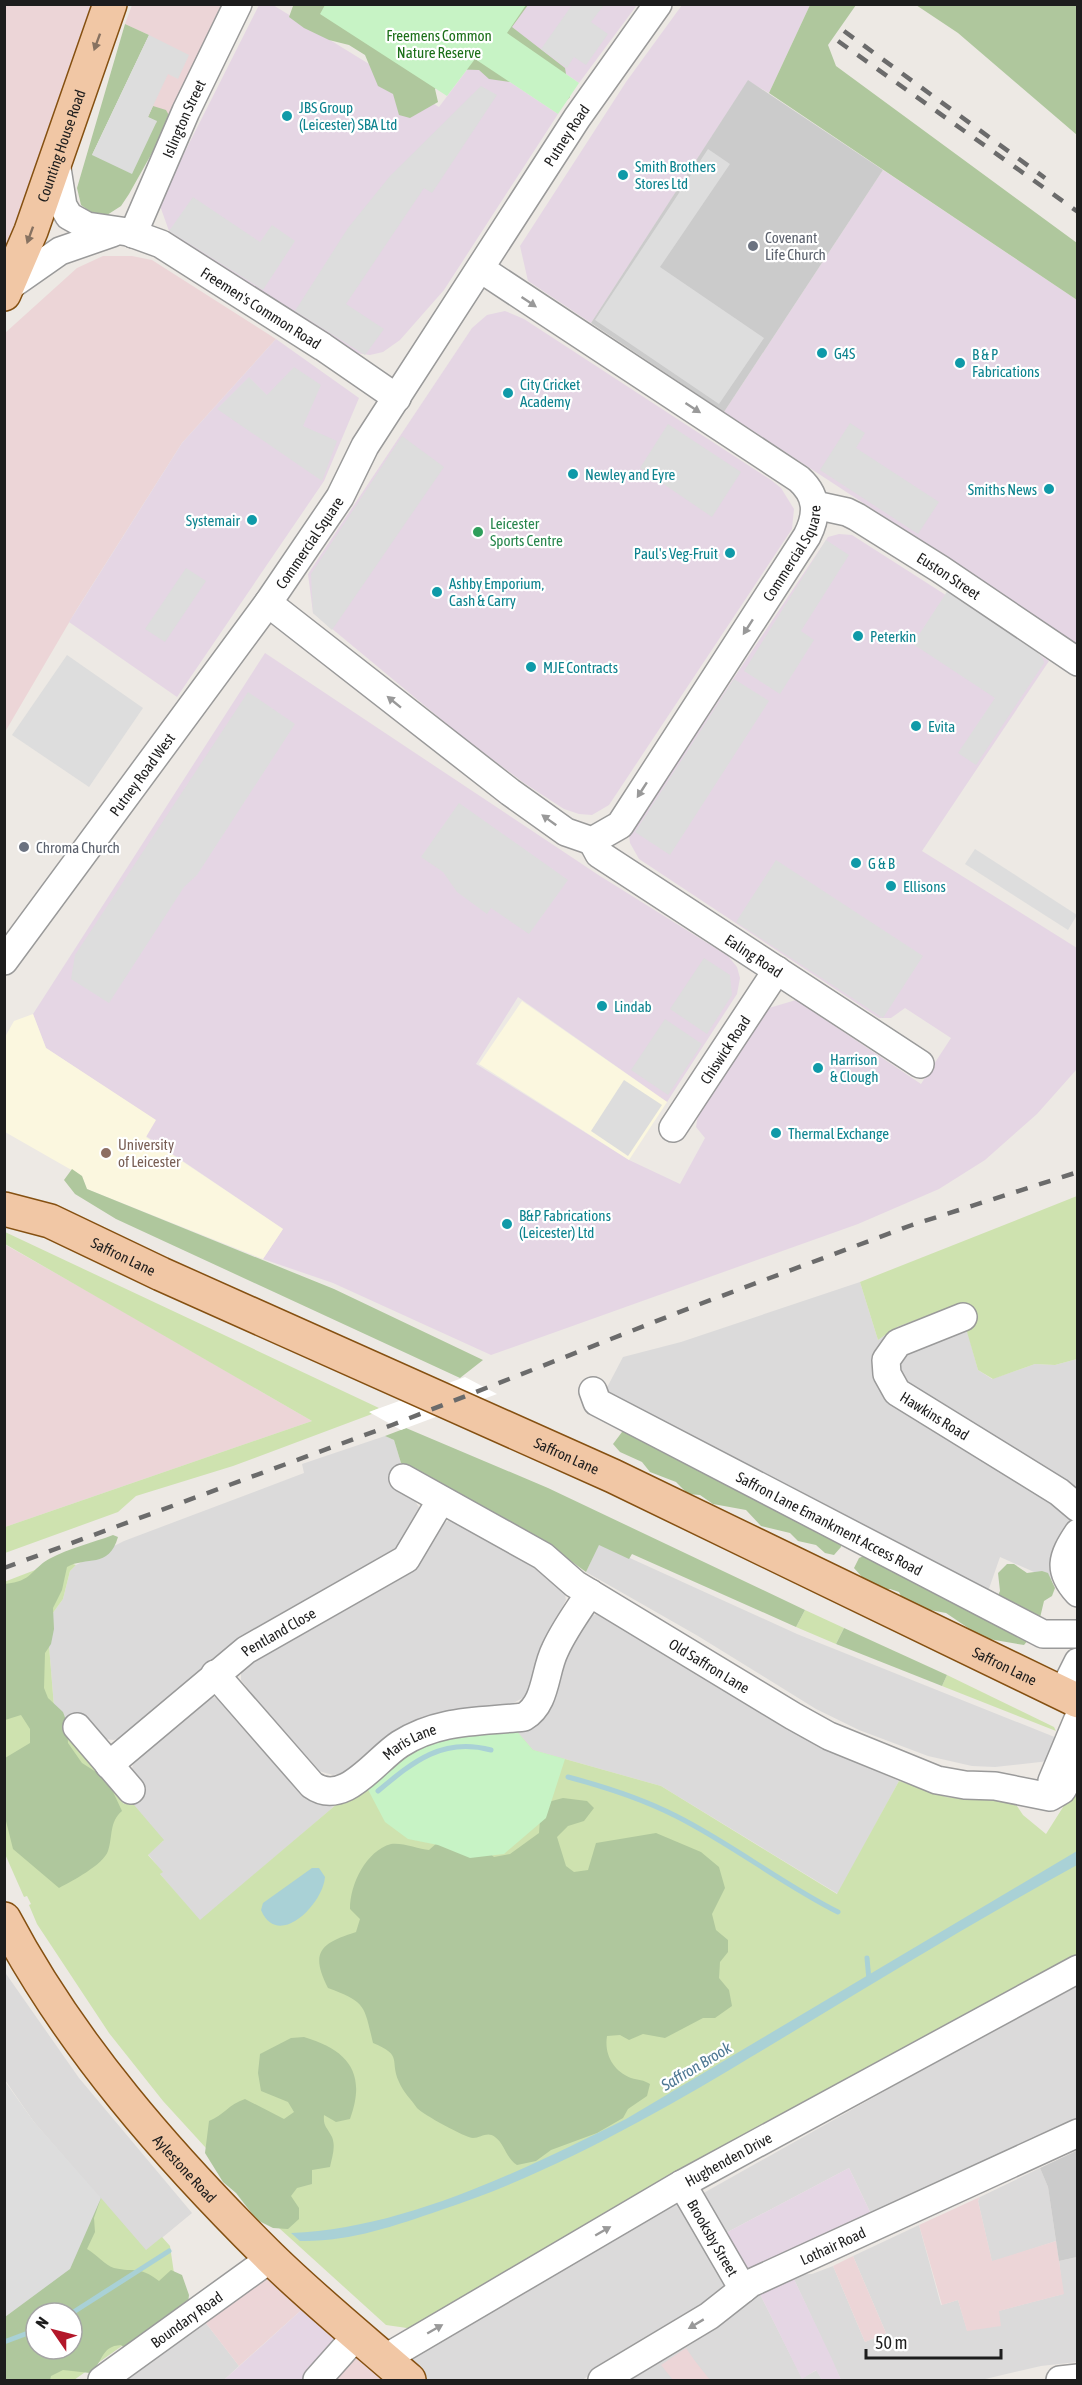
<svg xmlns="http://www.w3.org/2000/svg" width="1082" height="2385" font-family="'Asap Condensed',sans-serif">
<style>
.residential{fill:#dbdada}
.commercial{fill:#ecd5d7}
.industrial{fill:#e5d6e4}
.education{fill:#fbf7df}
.religious{fill:#cbcbcb}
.grass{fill:#cee2af;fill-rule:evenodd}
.forest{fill:#afc79d;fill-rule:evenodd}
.park{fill:#c7f3c5}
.parking{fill:#ddd}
.water{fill:#a9d1d6}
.pier{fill:#fff}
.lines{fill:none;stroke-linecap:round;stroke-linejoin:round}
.stream{stroke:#a9d1d6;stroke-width:5}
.minor-casing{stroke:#9a9a9a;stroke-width:30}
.major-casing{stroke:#855011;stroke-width:36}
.minor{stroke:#fff;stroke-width:27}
.major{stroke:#f1c7a5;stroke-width:33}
.rail{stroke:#6b6b6b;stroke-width:4.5;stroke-dasharray:12 12;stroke-linecap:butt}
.oneway{fill:#877261}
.oneway2{fill:#999}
.culture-dot{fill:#0f9aa8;stroke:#fff;stroke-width:2}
.worship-dot{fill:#6b7280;stroke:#fff;stroke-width:2}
.leisure-dot{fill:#2e9e5b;stroke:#fff;stroke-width:2}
.education-dot{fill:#8d6e63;stroke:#fff;stroke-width:2}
.labels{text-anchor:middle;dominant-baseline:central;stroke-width:4.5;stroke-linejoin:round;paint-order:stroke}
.park-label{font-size:15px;fill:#1b6e18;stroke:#fff}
.culture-label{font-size:15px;fill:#0d838f;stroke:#fff;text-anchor:start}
.street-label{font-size:15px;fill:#1d1d1d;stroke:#fff}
.worship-label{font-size:15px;fill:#5b616d;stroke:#fff;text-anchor:start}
.leisure-label{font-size:15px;fill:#27864d;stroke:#fff;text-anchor:start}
.education-label{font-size:15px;fill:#785e54;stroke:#fff;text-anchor:start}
.water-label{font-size:16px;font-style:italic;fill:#4e7893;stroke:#fff}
</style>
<rect width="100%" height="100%" fill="#ede9e4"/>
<g class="residential">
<path d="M860,1282L878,1340L897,1327L960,1304L978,1370L992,1379L1035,1364L1055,1365L1077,1359V1591L1000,1557L984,1603L601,1399L623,1357L681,1342Z"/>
<path d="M385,1436L394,1440L401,1463L389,1485L413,1498L420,1509L399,1547L242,1637L119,1738L114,1740L66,1735L54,1707L47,1621L63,1599L70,1571L76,1565L124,1541L304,1473L302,1464Z"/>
<path d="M449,1520H454L538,1567L564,1590L566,1600L543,1644L528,1695L508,1706L472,1707L424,1717L389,1734L343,1773L333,1775L315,1770L245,1685L241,1680V1671L267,1651L405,1575L440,1526Z"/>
<path d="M599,1544L797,1634L1057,1738L1049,1761L995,1767L972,1766L928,1756L859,1730L816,1709L698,1636L586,1572Z"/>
<path d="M599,1613L817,1745L899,1781L838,1894L661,1786L533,1750L513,1727L547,1712L553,1704L566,1658L591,1616Z"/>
<path d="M215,1697L344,1798L200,1921L160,1874L162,1872L148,1854L163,1841L125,1795L134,1761L206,1699Z"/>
<path d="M4,1971L79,2078L192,2213L146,2251L34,2122L5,2080Z"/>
<path d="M1077,1983V2122L873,2218L849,2168L722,2235L700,2195Z"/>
<path d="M1040,2168L1048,2187L1056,2241L992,2262L978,2201L980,2197Z"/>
<path d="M681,2200L729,2281L726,2293L582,2380H427L407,2362L411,2354Z"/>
<path d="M919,2225L941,2305L958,2300L967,2330L998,2311L1063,2294L1059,2261L1077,2257V2362L1041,2366L981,2380H841L792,2275L812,2274L833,2266L865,2342L886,2333L853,2256Z"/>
<path d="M757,2288L802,2378L817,2370L822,2380H619Z"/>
<path d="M202,2318L239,2366L224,2380H117Z"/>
</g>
<g class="commercial">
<path d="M5,5H100L5,266Z"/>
<path d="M132,5H221L181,90L136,176L149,35L125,24Z"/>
<path d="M103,256H132L152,260L276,339L182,443L77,609L5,732V333L77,268Z"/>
<path d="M4,1244L96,1296L312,1421L5,1527Z"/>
<path d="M980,2197L978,2201L992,2261L1056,2241L1064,2294L999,2311L1001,2326L967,2331L958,2300L942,2305L919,2225Z"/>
<path d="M853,2256L886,2333L865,2342L833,2266Z"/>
<path d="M263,2273L307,2305L239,2366L202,2318Z"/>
<path d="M686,2348L695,2361L710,2380H673L661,2365Z"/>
<path d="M353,2353L393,2380H329Z"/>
</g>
<g class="industrial">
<path d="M259,5H273L439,107L475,59L558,114L444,290L400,340L383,352L370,355L356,353L293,315L169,231L159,203Z"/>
<path d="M526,5H637L579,83L506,33Z"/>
<path d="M682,5H810L769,93L748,81L591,323L528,281L520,246L626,82Z"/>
<path d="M883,170L1077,300V647L1010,599L724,412Z"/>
<path d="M505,311L524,319L771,480L781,488L794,509L792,529L609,805L592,815L579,814L564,809L524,783L460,735L313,613L308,574L472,328L487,315Z"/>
<path d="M276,339L359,398L324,481L177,697L69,622L182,443Z"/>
<path d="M839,534L852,535L1049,661L922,851L1077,948V1069L1037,1114L985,1160L939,1189L858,1224L491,1355L333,1283L263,1259L283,1229L146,1136L155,1120L46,1048L33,1014L265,653L600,876L728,956L737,967L740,978L737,994L667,1102L518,997L476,1064L629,1160L680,1184L705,1138L696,1127L698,1115L769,1008L796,1000L921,1084L951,1038L905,1008L891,1018H879L639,859L630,843L629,835L828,537Z"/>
<path d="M849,2168L873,2218L746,2272L722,2235Z"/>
<path d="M792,2275L832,2359L841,2380H822L816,2370L802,2379L757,2288Z"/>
<path d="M307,2305L340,2334L304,2380H224Z"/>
</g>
<g class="education">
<path d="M522,1001L667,1102L629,1160L479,1064Z"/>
<path d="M33,1014L46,1048L156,1120L146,1137L283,1229L263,1259L87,1189L82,1176L5,1132V1037L14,1021Z"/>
</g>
<g class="religious">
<path d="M748,80L883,170L724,412L591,323Z"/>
<path d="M1076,2151L1077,2257L1059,2261L1048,2187L1040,2168Z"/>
</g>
<g class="grass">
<path d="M1077,1196V1359L1055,1365L1035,1364L993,1379L978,1370L959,1304L897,1327L878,1340L860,1282Z"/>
<path d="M5,1232L379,1408L370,1412L372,1414L233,1466L136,1496L118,1512L5,1553V1527L312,1421L5,1244Z"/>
<path d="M61,1560L76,1565L70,1571L63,1599L47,1621L54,1707L66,1735L124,1804L129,1799L164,1840L148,1855L163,1872L160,1874L200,1920L344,1798L513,1727L533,1750L661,1786L837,1894L899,1781L946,1797L971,1800L997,1798L1005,1801L1017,1806L1023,1815L1046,1834L1077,1785V1957L414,2329L386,2325L279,2228L163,2101L109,2033L37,1924L29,1905L31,1904L27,1896L24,1897L5,1854L4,1582Z"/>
<path d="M805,1610L844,1628L836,1644L796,1627Z"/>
<path d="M947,1675L1054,1727L1056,1731L942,1686Z"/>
<path d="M101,2198L146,2250L162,2237L170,2246L175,2280L188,2299L74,2380H5L4,2317L70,2269ZM36,2313H72V2349H36Z"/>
</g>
<g class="forest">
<path d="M298,5H528L512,27L565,68L570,97L559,108L518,83L489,79L479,70L447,69L435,89L438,102L410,118L399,115L393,94L378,86L365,55L349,45L329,40L304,28L289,17L293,6Z"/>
<path d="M810,5H856L828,45L836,66L1077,243V300L769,93Z"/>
<path d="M916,5H1077V135L958,33Z"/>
<path d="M125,24L149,35L92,155L157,122L148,117L153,106L166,110L171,119L129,194L121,206L107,215L92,213L81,205L77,188Z"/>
<path d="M72,1169L82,1176L87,1189L334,1289L483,1360L460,1378L116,1219L75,1194L64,1180Z"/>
<path d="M406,1428L548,1488L805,1610L796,1627L632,1554L629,1559L599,1545L586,1572L546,1543L401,1463L394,1440L385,1436Z"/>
<path d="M628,1430L636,1433L637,1439L842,1540L841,1547L834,1555L825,1553L816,1545L798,1541L790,1533L761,1526L746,1510L713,1504L700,1495L688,1494L676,1482L650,1472L642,1462L620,1452L613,1444L622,1432Z"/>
<path d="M113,1535L118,1537C109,1569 86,1556 67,1567L62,1590L53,1608L54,1629L51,1644L45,1653L44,1688L48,1698L63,1712L67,1723L68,1743L82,1763L107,1779L122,1811C109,1822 113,1836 108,1851C103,1865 72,1881 59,1888L13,1849L5,1817V1758L30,1743V1729L21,1715L5,1720V1584C33,1581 30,1570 49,1559C69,1548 92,1543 113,1535Z"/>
<path d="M868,1554L1028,1640L1024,1645L983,1638L946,1613L925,1609L903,1600L899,1592L890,1589L883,1590L870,1586L854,1568L859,1558Z"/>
<path d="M1007,1564H1014L1027,1573L1042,1571L1048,1573L1055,1588L1052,1596L1044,1601L1039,1622L995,1602L1000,1591L998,1573Z"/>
<path d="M844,1628L947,1675L942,1686L836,1644Z"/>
<path d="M563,1798L587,1801L594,1808L584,1821L568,1826L557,1837L566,1866L574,1872L588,1870L596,1843L656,1833L701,1852L719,1867L725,1888L712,1914L716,1930L728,1940V1952L720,1962L719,1978L729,1990L732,2006L715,2018H703L665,2038L643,2034L629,2040L620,2035L607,2036C604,2054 613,2071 631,2078C638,2080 644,2080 650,2084L647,2096L628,2109L623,2118L597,2133L551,2150L536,2161L517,2165C505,2157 505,2144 495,2137C487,2131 481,2138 473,2138C466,2138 422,2114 417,2108C411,2099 403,2092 399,2082C389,2060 404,2056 373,2043C364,2005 366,2002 328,1988C309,1951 322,1943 356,1932L360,1919L350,1909C350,1884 366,1851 391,1844C401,1842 419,1849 429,1850L448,1833L480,1845L494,1857L510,1854L539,1833L540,1819L548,1802Z"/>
<path d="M304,2037C348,2050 367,2073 350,2119L336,2122L324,2115C323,2126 327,2127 332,2137C336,2147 332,2157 330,2167L312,2170V2184L297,2188L291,2196L299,2208V2219L288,2229L273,2228L257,2220L236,2193L223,2182L205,2153L209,2121C224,2115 229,2104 245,2099L284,2119L294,2112L288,2102L261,2091L258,2073L260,2054L291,2038Z"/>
<path d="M96,2196L101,2198L94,2218L95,2232L87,2249C95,2253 106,2266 114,2268C136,2273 138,2265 159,2281L171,2270L182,2275L189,2295L188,2304L127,2350L121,2345C100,2346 103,2364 90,2373L63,2370L51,2376L50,2380H5V2295ZM36,2313H72V2349H36Z"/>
</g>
<g class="park">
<path d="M325,5H526L507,33L579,83L558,114L475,59L447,96L320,14Z"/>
<path d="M513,1727L533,1750L565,1759L546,1818L504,1854L470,1858L438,1845L408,1839L385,1822L364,1782L422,1740Z"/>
</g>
<g class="parking">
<path d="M572,5H604L591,22L608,34L586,65L574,57L567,68L541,49Z"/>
<path d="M149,35L189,55L178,79L168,74L153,106L148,117L157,121L132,174L92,155Z"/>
<path d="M481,86L497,95L432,193L424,188L346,304L384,329L365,355L295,311L348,228L390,176Z"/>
<path d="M708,149L730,164L660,267L764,338L719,404L595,320Z"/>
<path d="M193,197L260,242L272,225L295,241L263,290L169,231Z"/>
<path d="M294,367L321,385L303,426L337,441L322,481L217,409L249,377L267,395Z"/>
<path d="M850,423L865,433L856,448L939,502L918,534L820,470Z"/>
<path d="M668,424L741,472L712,517L640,468Z"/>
<path d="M402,436L444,467L332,630L313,613L311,574Z"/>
<path d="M826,540L849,555L801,631L814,640L780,694L744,671Z"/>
<path d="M186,568L206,581L165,642L145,629Z"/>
<path d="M948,590L1034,648L1043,659L1044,663L976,765L958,753L995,698L913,644Z"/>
<path d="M67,655L143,708L89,787L12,735Z"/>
<path d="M734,679L769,701L670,855L635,832Z"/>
<path d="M248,692L295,724L197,875L184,887L109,1003L71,979L75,955Z"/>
<path d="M459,803L568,880L529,934L491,908L487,914L457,892L443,872L421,857Z"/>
<path d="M975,849L1077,915L1068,930L965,864Z"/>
<path d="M776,860L923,956L883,1018L736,922Z"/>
<path d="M704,958L730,975L732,995L707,1034L670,1009Z"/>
<path d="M665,1019L702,1044L668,1095L631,1070Z"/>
<path d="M624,1080L662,1105L628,1156L591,1131Z"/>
<path d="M4,2080L34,2122L101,2198L70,2269L5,2317Z"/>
</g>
<g class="water">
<path d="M1077,1851V1865C977,1920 879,1980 781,2039C672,2105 562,2170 441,2210C394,2226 350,2242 300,2241L291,2233C405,2229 525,2169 626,2119Z"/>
<path d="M312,1868H319L325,1877C323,1904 278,1950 261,1910L263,1903Z"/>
</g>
<path class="pier" d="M465,1377L497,1394L401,1430L369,1412Z"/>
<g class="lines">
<g class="stream">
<path d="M568,1777C606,1787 641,1798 676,1816C732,1844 782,1884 838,1912"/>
<path d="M378,1791C414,1761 443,1737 491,1750"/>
<path d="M867,1958L869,1980"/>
<path d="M72,2313L169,2251"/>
<path d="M4,2342L36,2330"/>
</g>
<g class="minor-casing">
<g id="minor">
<path id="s1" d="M56,162L63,206L69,216L87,226L128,232L161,244L323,347L397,398"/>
<path id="s2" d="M133,234L186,111L238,4"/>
<path d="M10,286L60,251L112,233"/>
<path id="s3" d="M815,505L847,512L857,517L940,569L1078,662"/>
<path id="s4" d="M268,603L510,792L566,832L592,841L620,825L807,536C818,514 818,496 799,479L481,269"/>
<path id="s5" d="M592,841L599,854L920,1064"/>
<path id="s6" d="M4,961L268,603L340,497L365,446L577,118L658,4"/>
<path id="s7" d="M673,1128L777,970"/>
<path id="s8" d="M963,1317L898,1343L886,1360L887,1374L897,1392L1059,1492L1078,1508"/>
<path id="s9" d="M593,1391L597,1402L1043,1634H1078"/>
<path id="s10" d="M403,1478L543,1556L575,1584L793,1716L829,1736L937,1780L965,1785L995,1786L1050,1797L1062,1790L1078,1762"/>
<path d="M1078,1533C1062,1557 1057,1570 1078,1593"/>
<path id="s11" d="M215,1674L312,1785C344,1808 375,1760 400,1744C439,1719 480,1722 524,1717C547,1703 544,1672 555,1650C564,1630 577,1612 590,1593"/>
<path d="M1062,1694L1078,1662"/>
<path d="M77,1727L131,1790"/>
<path id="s12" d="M109,1765L246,1650L406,1559L441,1500"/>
<path d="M1052,1781L1078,1719"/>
<path id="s13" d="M682,2184L743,2289"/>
<path id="s14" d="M384,2359L682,2184L1078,1969"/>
<path id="s15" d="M102,2380L271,2258"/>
<path d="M317,2380L357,2335"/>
<path id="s16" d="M602,2380L709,2316L751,2283L1078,2133"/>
<path d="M1060,2380L1078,2378"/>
</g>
</g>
<g class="major-casing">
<g id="major">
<path id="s17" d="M4,294L31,231L110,4"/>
<path id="s18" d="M4,1209L50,1221L161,1274L613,1476L1078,1701"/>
<path id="s19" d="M4,1919C71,2046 169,2157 270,2257C314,2300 363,2340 409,2380"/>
</g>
</g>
<use href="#minor" class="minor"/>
<use href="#major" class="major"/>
<g class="rail">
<path d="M844,31L1045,178"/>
<path d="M838,41L1078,212"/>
<path d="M4,1568L392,1425L700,1304L912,1225L1078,1172"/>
</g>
</g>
<defs><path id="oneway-solid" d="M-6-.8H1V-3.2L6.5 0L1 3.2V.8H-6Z" transform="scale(1.5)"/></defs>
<g class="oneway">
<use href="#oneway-solid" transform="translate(97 42) rotate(110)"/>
<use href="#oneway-solid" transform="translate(30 235) rotate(110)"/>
</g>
<g class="oneway2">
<use href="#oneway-solid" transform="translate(529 302) rotate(34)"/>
<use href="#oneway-solid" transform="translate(693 408) rotate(33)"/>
<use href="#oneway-solid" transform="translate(748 627) rotate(123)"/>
<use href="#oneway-solid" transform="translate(394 702) rotate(-141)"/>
<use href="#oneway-solid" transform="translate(642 790) rotate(123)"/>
<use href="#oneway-solid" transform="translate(549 820) rotate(-144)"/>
<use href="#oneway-solid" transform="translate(603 2231) rotate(-30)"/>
<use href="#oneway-solid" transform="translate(696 2324) rotate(149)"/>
<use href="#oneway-solid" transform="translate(435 2329) rotate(-30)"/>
</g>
<g class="culture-dot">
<circle cx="287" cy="116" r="6"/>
<circle cx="623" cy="175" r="6"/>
<circle cx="822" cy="353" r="6"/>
<circle cx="960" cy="363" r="6"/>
<circle cx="508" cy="393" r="6"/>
<circle cx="573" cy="474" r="6"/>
<circle cx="1049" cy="489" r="6"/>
<circle cx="252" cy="520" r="6"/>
<circle cx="730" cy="553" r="6"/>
<circle cx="437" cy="592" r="6"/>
<circle cx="858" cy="636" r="6"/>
<circle cx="531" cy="667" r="6"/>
<circle cx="916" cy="726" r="6"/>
<circle cx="856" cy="863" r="6"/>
<circle cx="891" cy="886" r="6"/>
<circle cx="602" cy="1006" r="6"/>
<circle cx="818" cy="1068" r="6"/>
<circle cx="776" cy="1133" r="6"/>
<circle cx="507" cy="1224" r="6"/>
</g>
<g class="worship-dot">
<circle cx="753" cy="246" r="6"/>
<circle cx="24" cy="847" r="6"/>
</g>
<circle class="leisure-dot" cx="478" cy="532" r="6"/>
<circle class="education-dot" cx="106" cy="1153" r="6"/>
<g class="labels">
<g class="park-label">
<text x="439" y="35">Freemens Common<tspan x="439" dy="17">Nature Reserve</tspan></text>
</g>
<g class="culture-label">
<text x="299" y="107">JBS Group<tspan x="299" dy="17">(Leicester) SBA Ltd</tspan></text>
<text x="635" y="166">Smith Brothers<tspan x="635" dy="17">Stores Ltd</tspan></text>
<text x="834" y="353">G4S</text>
<text x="972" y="354">B &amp; P<tspan x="972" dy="17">Fabrications</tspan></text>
<text x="520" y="384">City Cricket<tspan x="520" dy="17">Academy</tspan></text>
<text x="585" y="474">Newley and Eyre</text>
<text x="1037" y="489" text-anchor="end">Smiths News</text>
<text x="240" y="520" text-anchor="end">Systemair</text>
<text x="718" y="553" text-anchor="end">Paul's Veg-Fruit</text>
<text x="449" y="583">Ashby Emporium,<tspan x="449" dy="17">Cash &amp; Carry</tspan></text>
<text x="870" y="636">Peterkin</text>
<text x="543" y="667">MJE Contracts</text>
<text x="928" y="726">Evita</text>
<text x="868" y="863">G &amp; B</text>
<text x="903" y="886">Ellisons</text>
<text x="614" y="1006">Lindab</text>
<text x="830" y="1059">Harrison<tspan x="830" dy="17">&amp; Clough</tspan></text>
<text x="788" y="1133">Thermal Exchange</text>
<text x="519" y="1215">B&amp;P Fabrications<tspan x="519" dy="17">(Leicester) Ltd</tspan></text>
</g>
<g class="street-label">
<text stroke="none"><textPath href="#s2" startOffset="126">Islington Street</textPath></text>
<text stroke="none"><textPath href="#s6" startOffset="1000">Putney Road</textPath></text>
<text stroke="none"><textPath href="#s17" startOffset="159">Counting House Road</textPath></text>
<text stroke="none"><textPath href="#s1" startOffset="272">Freemen's Common Road</textPath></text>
<text stroke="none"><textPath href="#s6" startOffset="518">Commercial Square</textPath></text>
<text stroke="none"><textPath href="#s4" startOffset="758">Commercial Square</textPath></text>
<text stroke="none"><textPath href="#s3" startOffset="153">Euston Street</textPath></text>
<text stroke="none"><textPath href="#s6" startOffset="232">Putney Road West</textPath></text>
<text stroke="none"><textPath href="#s5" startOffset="200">Ealing Road</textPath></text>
<text stroke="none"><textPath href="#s7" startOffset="94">Chiswick Road</textPath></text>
<text stroke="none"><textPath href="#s18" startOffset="129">Saffron Lane</textPath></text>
<text stroke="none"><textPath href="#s8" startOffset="170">Hawkins Road</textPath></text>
<text stroke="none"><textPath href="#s18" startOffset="615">Saffron Lane</textPath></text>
<text stroke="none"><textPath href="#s9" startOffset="274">Saffron Lane Emankment Access Road</textPath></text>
<text stroke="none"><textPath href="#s12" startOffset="216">Pentland Close</textPath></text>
<text stroke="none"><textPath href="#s10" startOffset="360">Old Saffron Lane</textPath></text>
<text stroke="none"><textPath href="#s18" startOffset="1101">Saffron Lane</textPath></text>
<text stroke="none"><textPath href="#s11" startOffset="262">Maris Lane</textPath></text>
<text stroke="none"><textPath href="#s14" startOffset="398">Hughenden Drive</textPath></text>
<text stroke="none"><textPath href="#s19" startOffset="309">Aylestone Road</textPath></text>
<text stroke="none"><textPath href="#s13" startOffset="62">Brooksby Street</textPath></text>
<text stroke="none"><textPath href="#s16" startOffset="268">Lothair Road</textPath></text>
<text stroke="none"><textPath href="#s15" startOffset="104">Boundary Road</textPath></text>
</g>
<g class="worship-label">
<text x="765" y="237">Covenant<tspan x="765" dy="17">Life Church</tspan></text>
<text x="36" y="847">Chroma Church</text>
</g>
<g class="leisure-label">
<text x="490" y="523">Leicester<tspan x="490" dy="17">Sports Centre</tspan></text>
</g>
<g class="education-label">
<text x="118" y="1144">University<tspan x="118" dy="17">of Leicester</tspan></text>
</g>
<g class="water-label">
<text transform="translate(696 2066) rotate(-31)">Saffron Brook</text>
</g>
</g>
<rect width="1082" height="2385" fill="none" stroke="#1d1d1d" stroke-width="12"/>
<g transform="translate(54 2331) rotate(305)"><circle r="28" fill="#ffffff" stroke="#a5a5a5" stroke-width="1.5"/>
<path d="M0-4.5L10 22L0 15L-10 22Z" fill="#b3172a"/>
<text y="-9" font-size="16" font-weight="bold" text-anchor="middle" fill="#1d1d1d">N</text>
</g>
<path d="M866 2349v9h135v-9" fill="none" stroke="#1d1d1d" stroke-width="3"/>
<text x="875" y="2349" font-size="18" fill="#1d1d1d" stroke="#ffffff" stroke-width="4.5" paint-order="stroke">50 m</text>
</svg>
